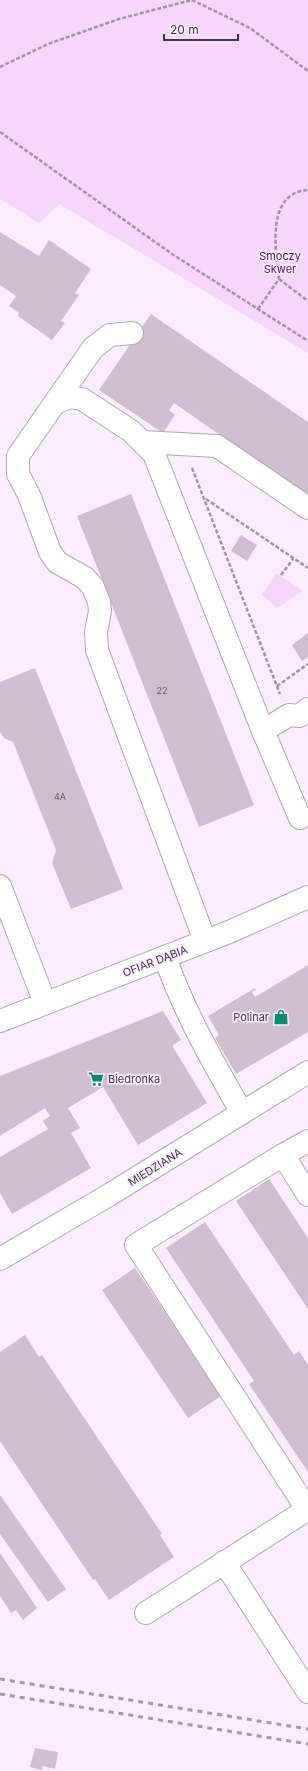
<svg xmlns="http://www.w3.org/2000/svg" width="308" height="1771" font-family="Inter,sans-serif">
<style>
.green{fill:#f7d6fc}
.building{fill:#cebed0}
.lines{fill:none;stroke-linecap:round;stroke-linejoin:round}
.minor-casing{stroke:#b5a5b7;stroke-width:24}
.path{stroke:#9f94a1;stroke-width:2.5;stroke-dasharray:4 2;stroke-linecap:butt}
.minor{stroke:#fff;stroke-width:22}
.rail{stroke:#a498a6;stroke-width:3;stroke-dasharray:5 5;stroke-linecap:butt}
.labels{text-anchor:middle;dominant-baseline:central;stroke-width:3.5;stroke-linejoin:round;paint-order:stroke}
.number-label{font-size:9px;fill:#645a65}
.park-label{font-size:11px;fill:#5b1266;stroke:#fcecff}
.street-label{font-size:11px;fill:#403941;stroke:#fcecff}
.poi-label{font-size:11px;fill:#403941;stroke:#fcecff;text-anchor:end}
</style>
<rect width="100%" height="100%" fill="#fcecff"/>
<g class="green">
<path d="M0,0H308V353L59,204L39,223L0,199Z"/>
<path d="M276,573L303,591L277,608L262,595Z"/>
</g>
<g class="building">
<path d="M0,232L39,256L49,240L91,269L75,293L79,295L61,321L65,323L52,340L18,316L19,313L9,306L16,296L0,285Z"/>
<path d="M151,314L308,422V496L174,403L169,410L175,415L163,433L99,390Z"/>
<path d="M131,494L254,805L199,827L77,516Z"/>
<path d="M241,535L257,545L247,561L231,551Z"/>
<path d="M308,633V657L302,661L292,645Z"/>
<path d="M35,668L123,889L71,909L52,863L56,850L13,742L4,738L0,732V682Z"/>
<path d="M308,965V1032L236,1074L215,1038L219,1035L208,1016L255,988L256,990L252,992L255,997Z"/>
<path d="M163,1011L181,1040L173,1045V1047L207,1103L138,1145L103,1087L68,1108L80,1128L71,1133L91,1168L12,1214L0,1193V1157L48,1129L43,1121L50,1116L45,1108L0,1136V1076Z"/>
<path d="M269,1179L308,1238V1309L236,1201Z"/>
<path d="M205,1222L294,1355L299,1351L308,1365V1472L249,1384L254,1381L166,1248Z"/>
<path d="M135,1268L221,1396L188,1418L102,1290Z"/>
<path d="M25,1335L39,1357L42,1355L162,1534L160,1535L174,1557L109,1600L95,1579L93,1580L0,1441V1352Z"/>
<path d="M0,1495L66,1589L48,1602L0,1534Z"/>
<path d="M0,1553L37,1608L23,1620L16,1610L11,1613L0,1596Z"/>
<path d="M35,1748L58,1752L55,1769L43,1766L42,1770L30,1767Z"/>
</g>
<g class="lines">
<g class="minor-casing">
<g id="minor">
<path d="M54,404L93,348L110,335L132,333"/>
<path d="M143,442L217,446L308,508"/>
<path d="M263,731L300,818"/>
<path d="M0,886L45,1003"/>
<path d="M205,941L97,650L96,632L100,611L99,602L93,587L85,578L57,562L50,552L29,495L18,474V456L54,404L69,397L82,399L131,431L154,454L263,731L289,715L299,716L308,709"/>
<path d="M165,957C184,1012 213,1062 242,1113"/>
<path d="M0,1021L229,932L308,897"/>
<path d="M283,1155L308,1141"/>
<path d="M0,1259L109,1195L308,1072"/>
<path d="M307,1509L136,1245L283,1155L308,1195"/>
<path d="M224,1562L308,1692"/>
<path d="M146,1613L308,1509"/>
</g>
</g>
<g class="path">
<path d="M192,0L250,28L308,71"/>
<path d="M0,67L48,44L119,19L192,0"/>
<path d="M0,132L172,254L308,341"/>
<path d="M279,279L308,301"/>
<path d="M258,309L279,279C276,251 265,193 308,190"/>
<path d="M192,468L280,694"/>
<path d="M206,499L308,568"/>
<path d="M281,575L293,559"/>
<path d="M277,686L308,664"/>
</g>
<use href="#minor" class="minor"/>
<g class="rail">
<path d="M0,1679L308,1729"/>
<path d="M0,1694L308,1744"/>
</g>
</g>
<defs>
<g id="shop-bare" transform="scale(1.2)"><path d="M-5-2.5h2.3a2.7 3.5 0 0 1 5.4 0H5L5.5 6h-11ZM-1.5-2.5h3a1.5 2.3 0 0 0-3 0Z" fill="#0c8b6f" stroke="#fcecff" stroke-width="2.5" paint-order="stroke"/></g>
<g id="supermarket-bare" transform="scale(1.2)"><path d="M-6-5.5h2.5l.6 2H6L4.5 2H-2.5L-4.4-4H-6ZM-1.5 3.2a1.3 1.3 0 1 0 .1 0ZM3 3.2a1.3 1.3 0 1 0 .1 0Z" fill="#0c8b6f" stroke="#fcecff" stroke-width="2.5" paint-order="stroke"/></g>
</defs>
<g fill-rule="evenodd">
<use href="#shop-bare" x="281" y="1017"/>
<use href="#supermarket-bare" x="96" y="1079"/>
</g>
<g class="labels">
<g class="number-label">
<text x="162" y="690">22</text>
<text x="60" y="796">4A</text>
</g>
<g class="park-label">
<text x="280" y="256">Smoczy<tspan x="280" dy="13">Skwer</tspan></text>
</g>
<g class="street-label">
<text transform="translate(155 961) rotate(-21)">OFIAR DĄBIA</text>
<text transform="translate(155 1167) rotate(-32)">MIEDZIANA</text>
</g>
<g class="poi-label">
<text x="269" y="1017">Polinar</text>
<text x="108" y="1079" text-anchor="start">Biedronka</text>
</g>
</g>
<path d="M164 34v6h74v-6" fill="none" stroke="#403941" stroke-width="2"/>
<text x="170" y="34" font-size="12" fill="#403941" stroke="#fcecff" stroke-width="3" paint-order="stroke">20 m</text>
</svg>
